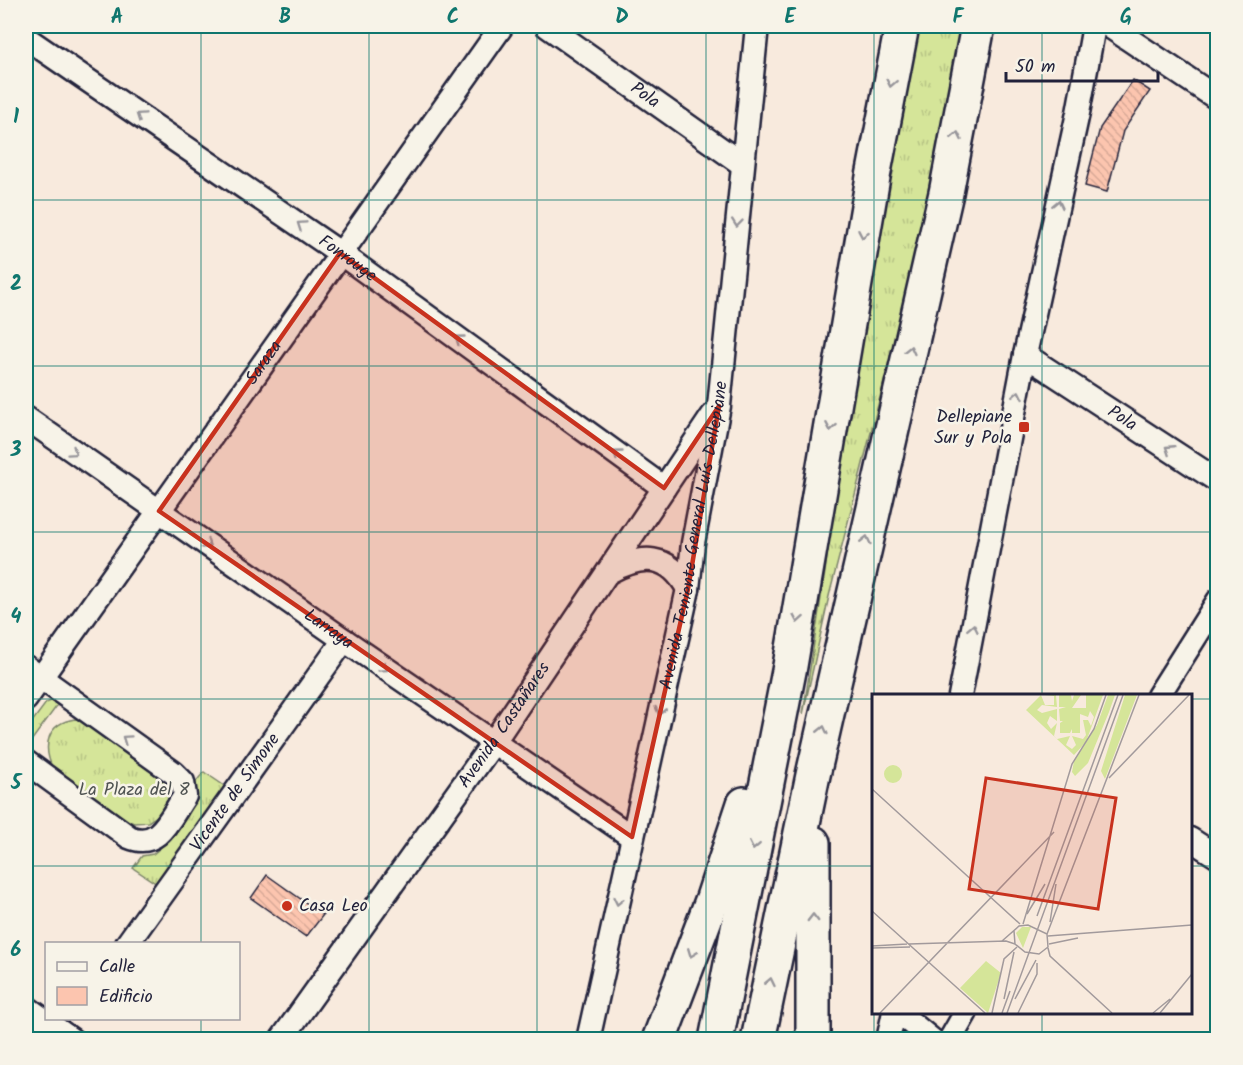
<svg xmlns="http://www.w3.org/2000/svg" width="1243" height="1065" font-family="Kalam,sans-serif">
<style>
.grass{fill:url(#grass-tufts);stroke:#7c846a;stroke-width:1.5}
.building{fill:url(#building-back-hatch);stroke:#22223b;stroke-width:1.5}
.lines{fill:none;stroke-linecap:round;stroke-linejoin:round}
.minor-casing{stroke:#22223b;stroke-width:27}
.highway-casing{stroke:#22223b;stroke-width:38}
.minor{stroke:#f7f3e8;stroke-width:22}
.highway{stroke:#f7f3e8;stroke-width:33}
.oneway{stroke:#97959a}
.marked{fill:#c8321e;fill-opacity:0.2;stroke:#c8321e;stroke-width:4.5;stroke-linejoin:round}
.grid{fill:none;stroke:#0f766e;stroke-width:1.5;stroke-opacity:0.55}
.poi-dot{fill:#c8321e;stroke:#f7f3e8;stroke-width:2}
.labels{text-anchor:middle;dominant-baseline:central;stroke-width:5;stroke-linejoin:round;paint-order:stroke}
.street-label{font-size:18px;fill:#22223b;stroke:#f7f3e8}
.poi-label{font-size:18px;fill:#22223b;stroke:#f7f3e8;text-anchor:end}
.park-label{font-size:18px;fill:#4f5352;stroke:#f7f3e8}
.inset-road{fill:none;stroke:#a29a9c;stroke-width:1.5}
.view{fill:#c8321e;fill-opacity:0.15;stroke:#c8321e;stroke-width:3}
.inset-edge{fill:none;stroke:#22223b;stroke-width:3}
.neatline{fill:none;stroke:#0f766e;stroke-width:2}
.grid-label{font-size:20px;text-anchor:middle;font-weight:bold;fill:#0f766e}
</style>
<defs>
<pattern id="grass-tufts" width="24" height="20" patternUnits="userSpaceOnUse" patternTransform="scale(1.5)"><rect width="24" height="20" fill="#d5e599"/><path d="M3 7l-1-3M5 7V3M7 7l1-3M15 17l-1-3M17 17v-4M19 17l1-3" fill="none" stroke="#b7c485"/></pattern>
<pattern id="building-back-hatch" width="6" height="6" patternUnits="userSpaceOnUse" patternTransform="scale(1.5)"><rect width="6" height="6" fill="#fcc5af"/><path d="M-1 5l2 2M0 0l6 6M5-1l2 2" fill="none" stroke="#d8a997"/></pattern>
</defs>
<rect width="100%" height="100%" fill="#f8eadd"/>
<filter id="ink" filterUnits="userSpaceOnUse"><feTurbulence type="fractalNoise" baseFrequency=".0167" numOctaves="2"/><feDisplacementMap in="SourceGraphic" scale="12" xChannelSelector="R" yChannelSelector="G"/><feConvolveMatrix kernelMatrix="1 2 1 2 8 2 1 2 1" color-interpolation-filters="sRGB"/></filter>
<g filter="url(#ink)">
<g class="grass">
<path d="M914,26H961L935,164L909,284L829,596L803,714L825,572L846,409Z"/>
<path d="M51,701L59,703L26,748V730L46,703Z"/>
<path d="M75,719L87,721L163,776L166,783L168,801L159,815L148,822L134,823L123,819L53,769C42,746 47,723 75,719Z"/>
<path d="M204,772L226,787L157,884L133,868L142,856L153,854L160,848L192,801L193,785Z"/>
</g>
<g class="building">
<path d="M1133,80L1150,91L1123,131L1107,192L1085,186L1100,128Z"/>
<path d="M267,875L323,915L306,937L251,898Z"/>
</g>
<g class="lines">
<g class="minor-casing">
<g id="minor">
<path id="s1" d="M547,26L742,164"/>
<path d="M1109,26L1218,99"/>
<path id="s2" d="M26,38L340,253L664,488"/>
<path id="s3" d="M1025,355L1218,481"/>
<path id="s4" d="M26,418L344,640L632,837"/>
<path d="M609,572C642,554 668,553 688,589"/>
<path d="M26,667L174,773L183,782L185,796C170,817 159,850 129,837L26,762"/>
<path d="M960,696L1025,355L1078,113L1094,26"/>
<path d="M1158,696L1218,601"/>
<path id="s5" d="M26,699L502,26"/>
<path d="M1190,839L1218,857"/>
<path id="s6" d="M127,944L344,640"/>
<path d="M26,1007L72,1040"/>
<path d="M898,1012L932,1040"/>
<path id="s7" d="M281,1040L493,743L713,415"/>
<path id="s8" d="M588,1040L688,589L693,543L719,406L757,26"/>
<path d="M888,1040L894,1012"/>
<path d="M950,1040L966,1012"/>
</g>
</g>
<g class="highway-casing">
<g id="highway">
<path d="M659,1040L713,898L744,804"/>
<path d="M716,1040L790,666L873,177L902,26"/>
<path d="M758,1040L813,775L946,193L978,26"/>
<path d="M813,1040V843"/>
</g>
</g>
<use href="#minor" class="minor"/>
<use href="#highway" class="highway"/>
</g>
<defs><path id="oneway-chevron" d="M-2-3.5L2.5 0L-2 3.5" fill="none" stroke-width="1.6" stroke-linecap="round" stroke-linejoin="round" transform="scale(1.5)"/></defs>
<g class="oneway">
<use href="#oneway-chevron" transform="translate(891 83) rotate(101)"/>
<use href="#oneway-chevron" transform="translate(140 116) rotate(-146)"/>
<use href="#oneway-chevron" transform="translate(957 136) rotate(-79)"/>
<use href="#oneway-chevron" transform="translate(1058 204) rotate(-78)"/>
<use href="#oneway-chevron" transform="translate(737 223) rotate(96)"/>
<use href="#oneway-chevron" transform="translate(301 225) rotate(-146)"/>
<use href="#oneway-chevron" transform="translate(863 234) rotate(100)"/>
<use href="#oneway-chevron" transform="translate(459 339) rotate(-144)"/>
<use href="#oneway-chevron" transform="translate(910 350) rotate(-77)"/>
<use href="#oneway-chevron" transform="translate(1018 395) rotate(-79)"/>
<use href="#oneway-chevron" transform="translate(831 427) rotate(100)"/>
<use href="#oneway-chevron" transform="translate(1169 449) rotate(-147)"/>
<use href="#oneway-chevron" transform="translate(73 452) rotate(35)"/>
<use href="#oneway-chevron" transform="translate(617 454) rotate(-144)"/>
<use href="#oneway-chevron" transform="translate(866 540) rotate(-77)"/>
<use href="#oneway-chevron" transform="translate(207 545) rotate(35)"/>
<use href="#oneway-chevron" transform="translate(798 619) rotate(100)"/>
<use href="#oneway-chevron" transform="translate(973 628) rotate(-79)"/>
<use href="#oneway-chevron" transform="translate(384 668) rotate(34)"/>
<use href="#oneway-chevron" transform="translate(660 711) rotate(103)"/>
<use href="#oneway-chevron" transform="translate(823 730) rotate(-77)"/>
<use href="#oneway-chevron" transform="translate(126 739) rotate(-145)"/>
<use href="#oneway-chevron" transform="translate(754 846) rotate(101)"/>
<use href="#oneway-chevron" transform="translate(618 901) rotate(102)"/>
<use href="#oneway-chevron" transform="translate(813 918) rotate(-90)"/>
<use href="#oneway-chevron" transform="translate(692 953) rotate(111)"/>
<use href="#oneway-chevron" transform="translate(770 982) rotate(-78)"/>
</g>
</g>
<path class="marked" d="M340,253L664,488L719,406L688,589L632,837L159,511Z"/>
<path class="grid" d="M201,26V944M369,26V1040M537,26V1040M706,26V1040M874,26V1040M1042,26V696M26,200H1218M26,366H1218M26,532H1218M26,699H874M1190,699H1218M26,866H874M1190,866H1218M1042,1012V1040M201,1018V1040"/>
<g class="poi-dot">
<rect x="1018" y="421" width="12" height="12" rx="3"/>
<circle cx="287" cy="906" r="6"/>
</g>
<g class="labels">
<g class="street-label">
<text stroke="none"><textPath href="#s1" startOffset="120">Pola</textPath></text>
<text stroke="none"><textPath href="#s2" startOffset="390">Fonrouge</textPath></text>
<text stroke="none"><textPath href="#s5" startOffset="412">Saraza</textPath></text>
<text stroke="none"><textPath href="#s3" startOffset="116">Pola</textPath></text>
<text stroke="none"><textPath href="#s8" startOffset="516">Avenida Teniente General Luís Dellepiane</textPath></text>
<text stroke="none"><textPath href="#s4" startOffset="369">Larraya</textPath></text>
<text stroke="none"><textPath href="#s7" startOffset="386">Avenida Castañares</textPath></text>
<text stroke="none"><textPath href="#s6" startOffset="186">Vicente de Simone</textPath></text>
</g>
<g class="poi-label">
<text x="1012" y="417">Dellepiane<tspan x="1012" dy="21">Sur y Pola</tspan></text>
<text x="299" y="906" text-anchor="start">Casa Leo</text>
</g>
<g class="park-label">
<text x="134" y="790">La Plaza del 8</text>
</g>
</g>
<g transform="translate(872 694)">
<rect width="320" height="320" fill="#f8eadd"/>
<path d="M169,1L173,11H182V2L173,1H184L185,13L170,11L165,16L170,19L185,15V27L178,22L175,29L179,35L185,29L182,42L185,45L198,42L194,51L200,55L204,51L200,42L211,45L214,41L211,26H216L219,32L222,23L218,17L216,23L208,20V39H200V35L198,39H188V29L191,27H188L187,15L194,13H187V1H199L200,7L202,1H209L200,14H214V1H231L214,48L202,61L154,16ZM236,1H243L237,18L216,69L203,82L200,78L202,67L225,31ZM253,1H265L233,85L229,77ZM12 80a9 9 0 1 1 18 0a9 9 0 1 1-18 0ZM150,233H159L151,254L144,239ZM114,267L129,279L116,319L88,294Z" fill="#d5e599"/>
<path class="inset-road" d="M237,84L317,1M0,95L148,230M0,217L113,319M155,220L173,190M165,222L246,1M178,228L184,190M151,230L200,70L222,35L234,1M175,240L267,1M176,242L320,231M130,247L147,232L156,231L175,240L176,253L167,260L153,258L143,250L142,237M37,250L134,247L143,250M177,250L206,244M0,252L35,250M0,254L38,253M176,254L178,262L240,319M132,305L142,258M143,305L164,266M8,319L182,138M120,319L132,265L145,253M130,319L138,297M135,319L251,1M146,319L165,280V269M281,319L298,305M288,319L320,280"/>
<path class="view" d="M114,84L244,104L226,215L97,195Z"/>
<rect width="320" height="320" class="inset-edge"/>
</g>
<rect width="1243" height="1065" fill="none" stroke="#f7f3e8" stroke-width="66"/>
<rect x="45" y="942" width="195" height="78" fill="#f7f3e8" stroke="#a29fa3" stroke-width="1.5"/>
<rect x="57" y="962" width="30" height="9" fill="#f7f3e8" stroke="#a29fa3" stroke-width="1.5"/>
<text x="99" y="972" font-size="18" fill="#22223b">Calle</text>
<rect x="57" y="987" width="30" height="18" fill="#fcc5af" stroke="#a29fa3" stroke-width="1.5"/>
<text x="99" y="1002" font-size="18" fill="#22223b">Edificio</text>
<path d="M1006 72v9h152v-9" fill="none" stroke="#22223b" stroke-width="3"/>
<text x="1015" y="72" font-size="18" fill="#22223b" stroke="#f7f3e8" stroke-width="4.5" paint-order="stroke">50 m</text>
<rect x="33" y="33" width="1177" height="999" class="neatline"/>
<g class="grid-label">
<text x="117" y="23">A</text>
<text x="285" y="23">B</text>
<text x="453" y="23">C</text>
<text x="622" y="23">D</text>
<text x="790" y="23">E</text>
<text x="958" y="23">F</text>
<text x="1126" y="23">G</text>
<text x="16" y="123">1</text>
<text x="16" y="290">2</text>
<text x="16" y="456">3</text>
<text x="16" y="623">4</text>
<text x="16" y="789">5</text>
<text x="16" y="956">6</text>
</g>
</svg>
